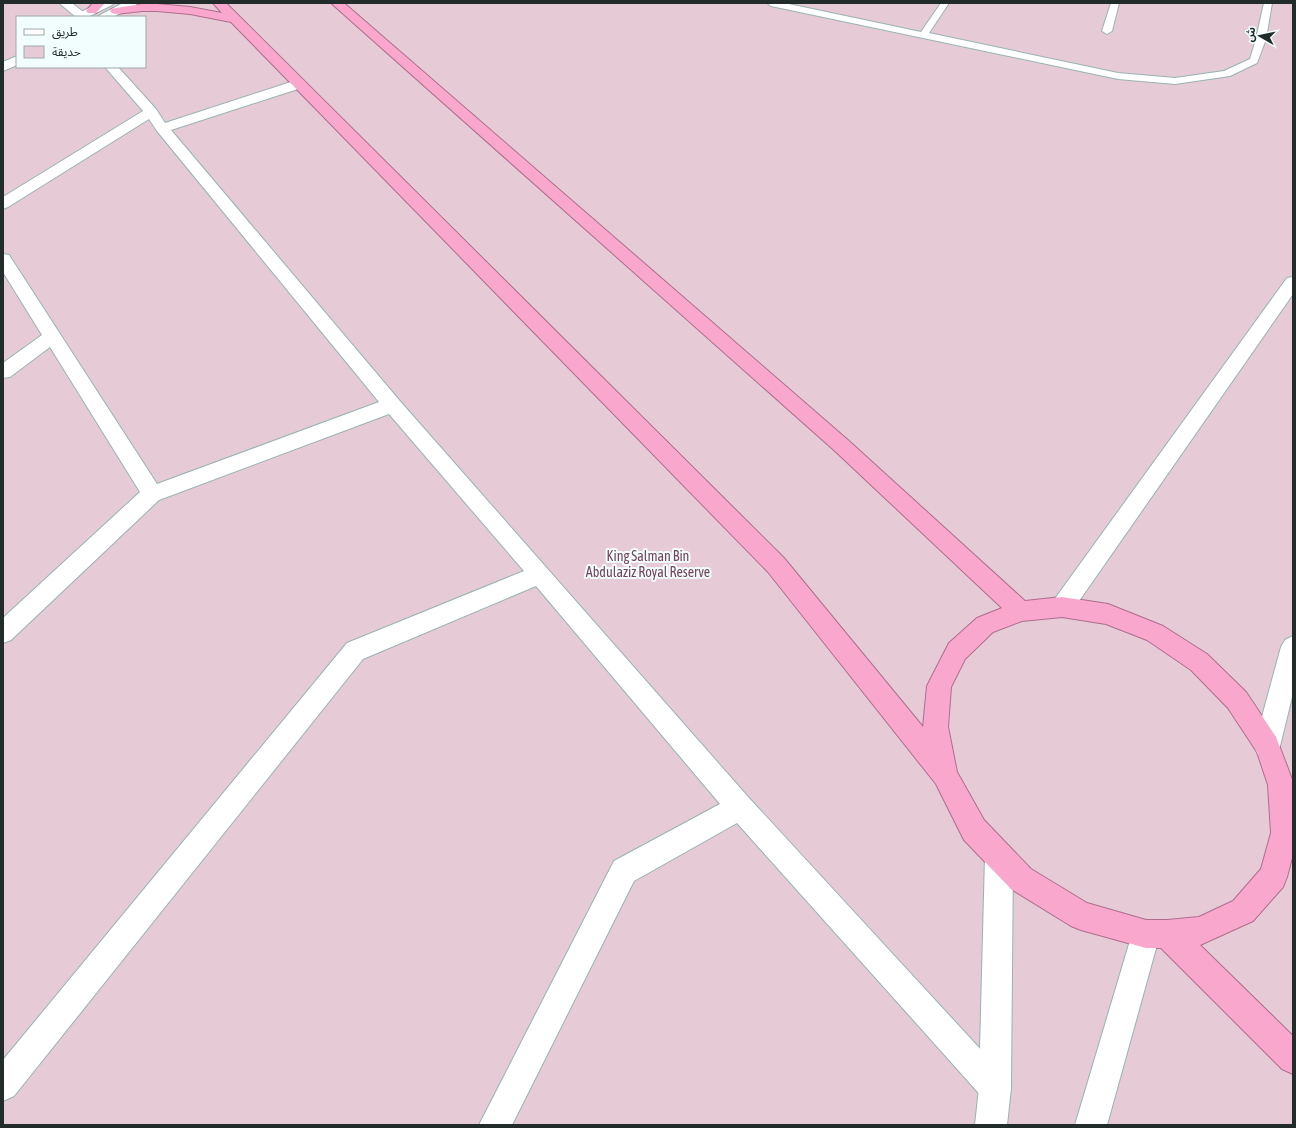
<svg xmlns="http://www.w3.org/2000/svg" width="1296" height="1128" font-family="'Asap Condensed','Noto Sans Arabic',sans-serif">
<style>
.green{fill:#e6cbd6;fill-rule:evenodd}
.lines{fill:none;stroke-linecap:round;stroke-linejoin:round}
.service-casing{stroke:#97b3b1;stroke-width:2}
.minor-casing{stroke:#97b3b1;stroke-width:2}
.tertiary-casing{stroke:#97b3b1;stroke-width:2}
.trunk-casing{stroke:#ad6e8c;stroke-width:2}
.service{fill:#fff;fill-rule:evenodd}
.minor{fill:#fff;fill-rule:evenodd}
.tertiary{fill:#fff;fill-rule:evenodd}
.trunk{fill:#faa7ce;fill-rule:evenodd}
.labels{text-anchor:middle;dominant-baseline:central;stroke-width:4;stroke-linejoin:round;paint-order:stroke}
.park-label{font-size:14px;fill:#76455b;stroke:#f2fefd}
</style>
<rect width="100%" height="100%" fill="#d8f5f2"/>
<path class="green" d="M3,3H1293V1125H3ZM17,17H145V67H17Z"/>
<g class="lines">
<g class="service-casing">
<g id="service">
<path d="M767,3H784L921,32L941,3H949L929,33L1118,73L1175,78L1224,71L1250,59L1256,39L1264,3H1272L1266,39L1257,63L1230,76L1175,84L1118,79L771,6Z"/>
<path d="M1111,3H1119L1112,31L1107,34L1102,31Z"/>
</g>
</g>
<g class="minor-casing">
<g id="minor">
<path d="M59,3H72L88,16L76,17Z"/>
<path d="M105,67H118L156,109L165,123L294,81H304L306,84L304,87L171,130L399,400L749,798L1006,1077L1011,1088L1006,1099L995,1104L984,1099L737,823L634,881L512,1125H479L614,861L720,804L536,586L363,659L14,1096L3,1101V1060L347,643L524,571L389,414L159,500L11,640L3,643V618L140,492L50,347L10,377L3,378V363L42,335L3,272V254L9,255L157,484L379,402L157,131L149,119L8,207L3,209V197L143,111Z"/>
</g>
</g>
<g class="tertiary-casing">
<g id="tertiary">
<path d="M99,3H114L112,5L88,17H73L75,15Z"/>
<path d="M123,3H138L136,5L113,17H98L100,15Z"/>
<path d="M17,56V65L3,71V62Z"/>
<path d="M1293,277V294L1070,614L1062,617L1054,614L1051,607L1054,600L1287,278Z"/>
<path d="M1293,636V693L1280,746L1276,755L1267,758L1258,755L1254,746L1281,647L1285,640Z"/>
<path d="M999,842L1009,846L1013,856L1011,1088L1007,1125H975L979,1088L985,856L989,846Z"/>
<path d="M1146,920L1156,924L1160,934L1107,1125H1075L1132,934L1136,924Z"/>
</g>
</g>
<g class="trunk-casing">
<g id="trunk">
<path d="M93,3H105L96,13H88L86,11Z"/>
<path d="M213,3H226L784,558L923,727L927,686L949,643L977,618L1002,608L835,451L331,3H344L849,441L1025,601L1062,597L1108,604L1163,626L1207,654L1246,692L1276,737L1293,782V854L1287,877L1283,887L1253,921L1200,945L1293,1036V1074L1282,1069L1161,948H1146L1081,930L1071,926L1011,889L964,840L936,784L768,572L231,22L190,14L157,11H142L116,14L112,13L110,11L112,9L116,8L142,4H157L190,7L222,13ZM1062,617L1106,624L1147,640L1191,670L1228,708L1257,752L1268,785L1271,833L1261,869L1233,901L1199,917L1167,920H1146L1087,903L1031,869L984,820L957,772L948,727L951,687L965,659L993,632L1022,621Z"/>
</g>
</g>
<use href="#service" class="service"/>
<use href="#minor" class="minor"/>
<use href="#tertiary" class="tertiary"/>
<use href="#trunk" class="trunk"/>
</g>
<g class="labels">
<g class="park-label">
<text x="648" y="556">King Salman Bin<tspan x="648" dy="16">Abdulaziz Royal Reserve</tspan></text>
</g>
</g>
<rect width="1296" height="1128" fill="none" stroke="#212c2b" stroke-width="8"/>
<rect x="16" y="16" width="130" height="52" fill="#f2fefd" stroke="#9eaaa9"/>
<rect x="24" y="29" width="20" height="6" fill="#ffffff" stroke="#9eaaa9"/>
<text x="52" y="36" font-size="12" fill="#212c2b">طريق</text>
<rect x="24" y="46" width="20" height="12" fill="#e6cbd6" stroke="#9eaaa9"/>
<text x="52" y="56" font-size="12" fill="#212c2b">حديقة</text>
<g transform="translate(1260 36) rotate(279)" stroke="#f2fefd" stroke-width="3" paint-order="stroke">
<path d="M0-3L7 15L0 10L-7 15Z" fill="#212c2b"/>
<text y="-6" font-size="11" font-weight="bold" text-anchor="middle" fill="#212c2b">ش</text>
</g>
</svg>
